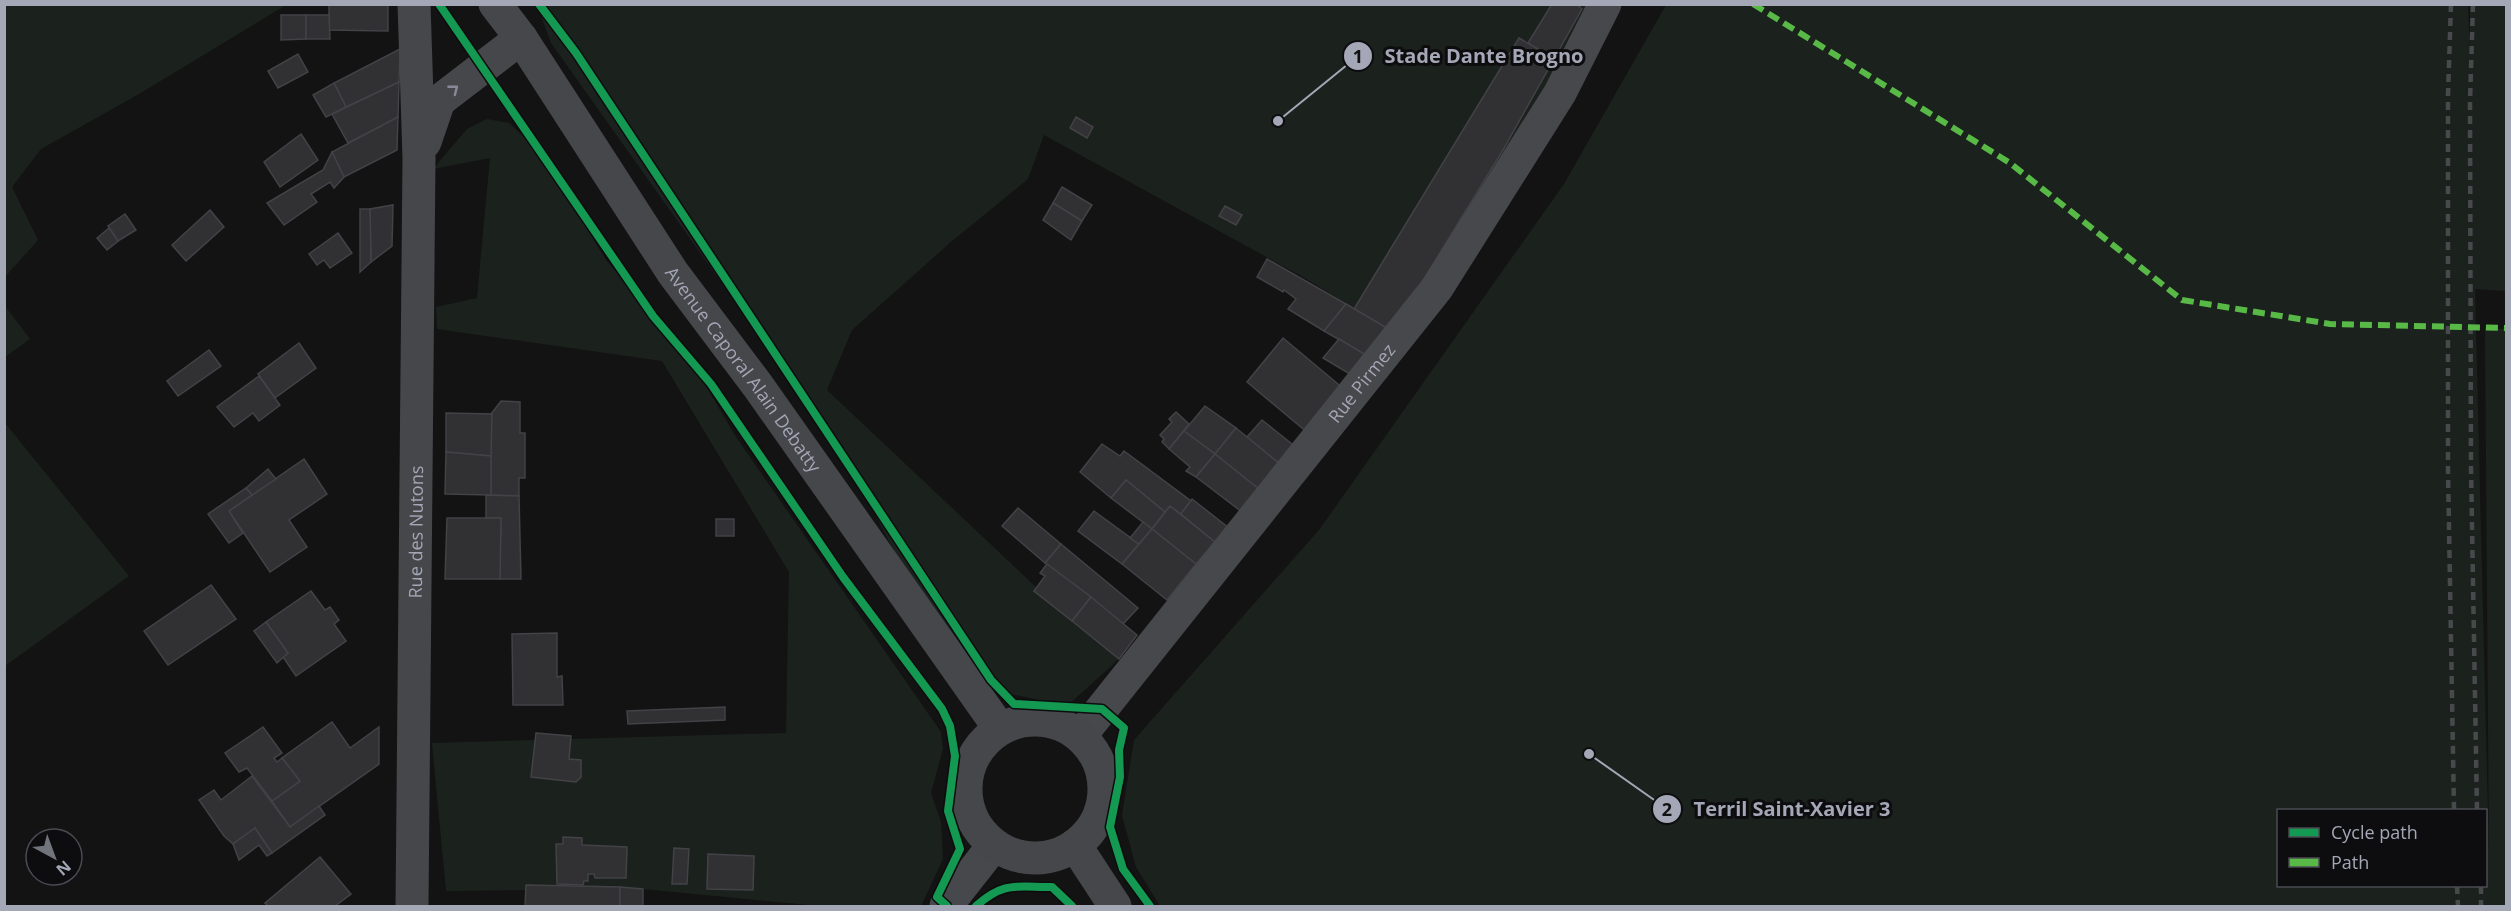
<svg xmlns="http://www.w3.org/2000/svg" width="2511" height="911" font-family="'Open Sans',sans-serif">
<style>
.green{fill:#1b221d;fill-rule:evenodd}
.building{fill:#313133;stroke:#424247;stroke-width:1.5}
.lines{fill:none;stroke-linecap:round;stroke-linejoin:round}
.street{stroke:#47484c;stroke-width:33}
.secondary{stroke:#46474b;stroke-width:33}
.rail{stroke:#48494c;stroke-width:4.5;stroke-dasharray:8 6;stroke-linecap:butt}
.quiet{stroke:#58b947;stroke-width:6;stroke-dasharray:12 6;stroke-linecap:butt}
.cycleway-casing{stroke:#0d0d0f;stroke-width:11}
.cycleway{stroke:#139951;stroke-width:8}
.oneway{stroke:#878a96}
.labels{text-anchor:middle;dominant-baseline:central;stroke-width:6;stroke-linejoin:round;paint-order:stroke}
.street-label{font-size:18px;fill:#a3a7b6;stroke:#0d0d0f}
.leader{fill:none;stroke:#a3a7b6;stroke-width:2}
.callout-dot{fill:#a3a7b6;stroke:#0d0d0f;stroke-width:2}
.mark-label{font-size:18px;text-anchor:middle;font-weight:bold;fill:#111}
.callout-label{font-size:20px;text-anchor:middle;font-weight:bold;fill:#a3a7b6;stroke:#0d0d0f;stroke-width:6;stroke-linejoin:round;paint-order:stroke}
</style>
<rect width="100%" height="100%" fill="#131313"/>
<g class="green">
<path d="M5,4H286V5L139,94L41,149L12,187L38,240L5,277Z"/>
<path d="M1600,4L1392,331L1303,277L1044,135L1028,179L952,241L852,330L827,390L1072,621L1119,659L1067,706L1002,692L921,601L841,451L551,43L537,5Z"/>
<path d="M1666,5H2468L2470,51V5H2506V291L2475,289L2489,855L2485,328L2506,329V906H1160L1136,867L1122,815L1134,740L1319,530L1564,184ZM2486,810V886H2278V810Z"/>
<path d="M487,119L509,123L543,155L606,260L690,359L736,437L941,732L943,749L931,793L941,822L943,859L921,906H819L643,889L446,891L432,743L786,733L789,572L662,361L437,329L436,307L477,298L490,158L433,169L467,129Z"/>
<path d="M5,306L30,339L5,357H4Z"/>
<path d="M5,423L129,576L5,666H4Z"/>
</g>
<g class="building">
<path d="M329,4H388V31L329,30Z"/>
<path d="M1552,4H1576L1582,9L1554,59L1528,43Z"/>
<path d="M281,15H306V39L281,40Z"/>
<path d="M306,15H329L330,39H306Z"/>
<path d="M1519,38L1554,59L1503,150L1392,331L1354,309Z"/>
<path d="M400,49L399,82L346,107L334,83Z"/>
<path d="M298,54L308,72L278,88L268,71Z"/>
<path d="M399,82L398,117L348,143L332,114Z"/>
<path d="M334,83L346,107L326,117L313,95Z"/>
<path d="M398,117L397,150L344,177L332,152Z"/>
<path d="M1076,117L1093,127L1087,138L1070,128Z"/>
<path d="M301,134L318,160L280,187L264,162Z"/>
<path d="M332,152L344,177L334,188L330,182L311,194L317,202L284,225L267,203L323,170Z"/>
<path d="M1062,187L1092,205L1082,221L1053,203Z"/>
<path d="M1053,203L1082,221L1071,240L1043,220Z"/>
<path d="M393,205L392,246L371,262L370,209Z"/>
<path d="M1225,206L1242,215L1236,225L1219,216Z"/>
<path d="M360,209H370L371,262L360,272Z"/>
<path d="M210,210L224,227L186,261L172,245Z"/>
<path d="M125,214L136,230L118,241L108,226Z"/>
<path d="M109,228L118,241L107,250L97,238Z"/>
<path d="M338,233L352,253L330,268L324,260L317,265L309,254Z"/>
<path d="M1267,259L1346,304L1324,331L1288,309L1296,299L1284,290L1283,292L1257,277Z"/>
<path d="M1346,304L1392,331L1371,358L1324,331Z"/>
<path d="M1283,338L1344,389L1308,433L1247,382Z"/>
<path d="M1339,339L1371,358L1355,377L1323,358Z"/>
<path d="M299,343L316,368L275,398L258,374Z"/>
<path d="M209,350L221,366L178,396L167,381Z"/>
<path d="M259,376L280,405L259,421L253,413L234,427L217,407Z"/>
<path d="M501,401L520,402V433H525V478H519V496L491,495V414Z"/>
<path d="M1205,406L1236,428L1215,454L1184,431Z"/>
<path d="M1176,412L1189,424L1169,449L1162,442L1164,439L1160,435L1172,422L1169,419Z"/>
<path d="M446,413L492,414L491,456L446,452Z"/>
<path d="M1262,420L1297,448L1281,465L1247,437Z"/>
<path d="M1236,428L1281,465L1260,490L1215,454Z"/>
<path d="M1184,431L1215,454L1196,477L1186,471L1190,467L1169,449Z"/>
<path d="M1102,444L1120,456L1124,451L1191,501L1181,514L1170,506L1165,512L1126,480L1111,498L1080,472Z"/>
<path d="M446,452L491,456V495L445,494Z"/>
<path d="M1215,454L1260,490L1242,512L1196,477Z"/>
<path d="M304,459L327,494L289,520L307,547L270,572L229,511Z"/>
<path d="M268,469L276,479L252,495L246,488Z"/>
<path d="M1126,480L1165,512L1152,529L1111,498Z"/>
<path d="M246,488L252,495L229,511L243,533L229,543L208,514Z"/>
<path d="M486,495L519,496L521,579H500L501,518H486Z"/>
<path d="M1192,499L1229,528L1215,542L1181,514Z"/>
<path d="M1170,506L1215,542L1196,564L1152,529Z"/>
<path d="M1018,508L1061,544L1045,563L1002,526Z"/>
<path d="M1094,511L1139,544L1122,564L1078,531Z"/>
<path d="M447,518H501L500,579H445Z"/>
<rect x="716" y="519" width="18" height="17"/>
<path d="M1143,522L1152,529L1139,544L1130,538Z"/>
<path d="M1152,529L1196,564L1167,600L1122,564Z"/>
<path d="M1061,544L1138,608L1123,624L1045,563Z"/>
<path d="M1047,564L1091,597L1072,621L1034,591L1045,576L1040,573Z"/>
<path d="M211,585L236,619L168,665L144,631Z"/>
<path d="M311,591L325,610L330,607L339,620L334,624L346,641L296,676L283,657L288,653L266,622Z"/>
<path d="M1091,597L1137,635L1119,659L1072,621Z"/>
<path d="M266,622L288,653L277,663L254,631Z"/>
<path d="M557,633V677L562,676L563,705H513L512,634Z"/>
<path d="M725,707V720L628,724L627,711Z"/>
<path d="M332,722L350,748L379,727V764L290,827L272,801L300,781L282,758Z"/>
<path d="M263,727L282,753L274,758L277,762L282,758L300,781L272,801L247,768L239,772L225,753Z"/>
<path d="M536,733L571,736L569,759L581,760V777L576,782L531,777Z"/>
<path d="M252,776L290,827L319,806L325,815L272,853L255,828L233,844L224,836L199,800L214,790L221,800Z"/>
<path d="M255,828L272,853L267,856L259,845L239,860L233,844Z"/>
<path d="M563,837L582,838V845L627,847L626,878H595L594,874H588V881H584L583,885L557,884L556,844H563Z"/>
<path d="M674,848L689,849L687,884H672Z"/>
<path d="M708,854L754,856L753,890L707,889Z"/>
<path d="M320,857L351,894L335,906H268L265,903Z"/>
<path d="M526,885L620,887V906H525Z"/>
<path d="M620,887L643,889V906H620Z"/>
</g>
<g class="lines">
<g class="street">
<path id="s1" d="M1081,735L1437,288L1560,93L1605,4"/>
<path d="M946,906L994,845"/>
</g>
<g class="secondary">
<path id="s2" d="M495,4L521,38L673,273L758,386L1000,729"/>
<path d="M425,142L439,101L521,38"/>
<circle cx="1035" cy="789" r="69"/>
<path d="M1075,845L1115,906"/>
<path id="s3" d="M412,906L419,158L414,4"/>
</g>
<g class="rail">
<path d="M2451,4L2448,95V470L2454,810"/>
<path d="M2473,4L2470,102L2471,468L2477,810"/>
<path d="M2457,886L2458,906"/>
<path d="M2481,886V906"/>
</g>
<path class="quiet" d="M1753,4L2010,163L2182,300L2330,324L2506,328"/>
<g class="cycleway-casing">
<g id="cycleway">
<path d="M439,4L653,316L711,384L843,577L942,709L950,726L955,756L948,811L960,849L937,897L947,906"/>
<path d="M539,4L576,53L991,680L1014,704L1102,709L1124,728L1119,750L1120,777L1110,827L1123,869L1150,906"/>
<path d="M976,906C1004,881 1016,887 1052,887L1072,906"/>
</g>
</g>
<use href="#cycleway" class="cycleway"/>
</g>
<defs><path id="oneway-chevron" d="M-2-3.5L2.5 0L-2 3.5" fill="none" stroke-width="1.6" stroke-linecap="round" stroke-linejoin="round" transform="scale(1.5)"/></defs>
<use class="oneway" href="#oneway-chevron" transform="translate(454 89) rotate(-38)"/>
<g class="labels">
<g class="street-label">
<text stroke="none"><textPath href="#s2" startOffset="442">Avenue Caporal Alain Debatty</textPath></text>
<text stroke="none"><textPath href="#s1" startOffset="450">Rue Pirmez</textPath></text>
<text stroke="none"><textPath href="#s3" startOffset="374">Rue des Nutons</textPath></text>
</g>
</g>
<path class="leader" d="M1278 121L1358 56M1589 754L1667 809"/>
<g class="callout-dot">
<circle cx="1278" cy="121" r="6"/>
<circle cx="1589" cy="754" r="6"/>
<circle cx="1358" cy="56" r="15"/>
<circle cx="1667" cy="809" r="15"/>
</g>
<g class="mark-label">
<text x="1358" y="63">1</text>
<text x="1667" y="816">2</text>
</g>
<g class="callout-label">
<text x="1484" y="63">Stade Dante Brogno</text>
<text x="1792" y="816">Terril Saint-Xavier 3</text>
</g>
<rect width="2511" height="911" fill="none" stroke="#a3a7b6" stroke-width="12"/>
<rect x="2277" y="809" width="210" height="78" fill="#0d0d0f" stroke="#494b52" stroke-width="1.5"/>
<rect x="2289" y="828" width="30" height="9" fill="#139951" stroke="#494b52" stroke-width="1.5"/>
<text x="2331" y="839" font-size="18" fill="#a3a7b6">Cycle path</text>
<rect x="2289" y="858" width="30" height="9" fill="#58b947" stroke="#494b52" stroke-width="1.5"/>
<text x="2331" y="869" font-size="18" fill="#a3a7b6">Path</text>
<g transform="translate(54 857) rotate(139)"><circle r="28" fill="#0d0d0f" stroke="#494b52" stroke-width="1.5"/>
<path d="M0-4.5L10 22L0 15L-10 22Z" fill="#71737d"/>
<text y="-9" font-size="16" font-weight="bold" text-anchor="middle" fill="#a3a7b6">N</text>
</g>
</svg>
